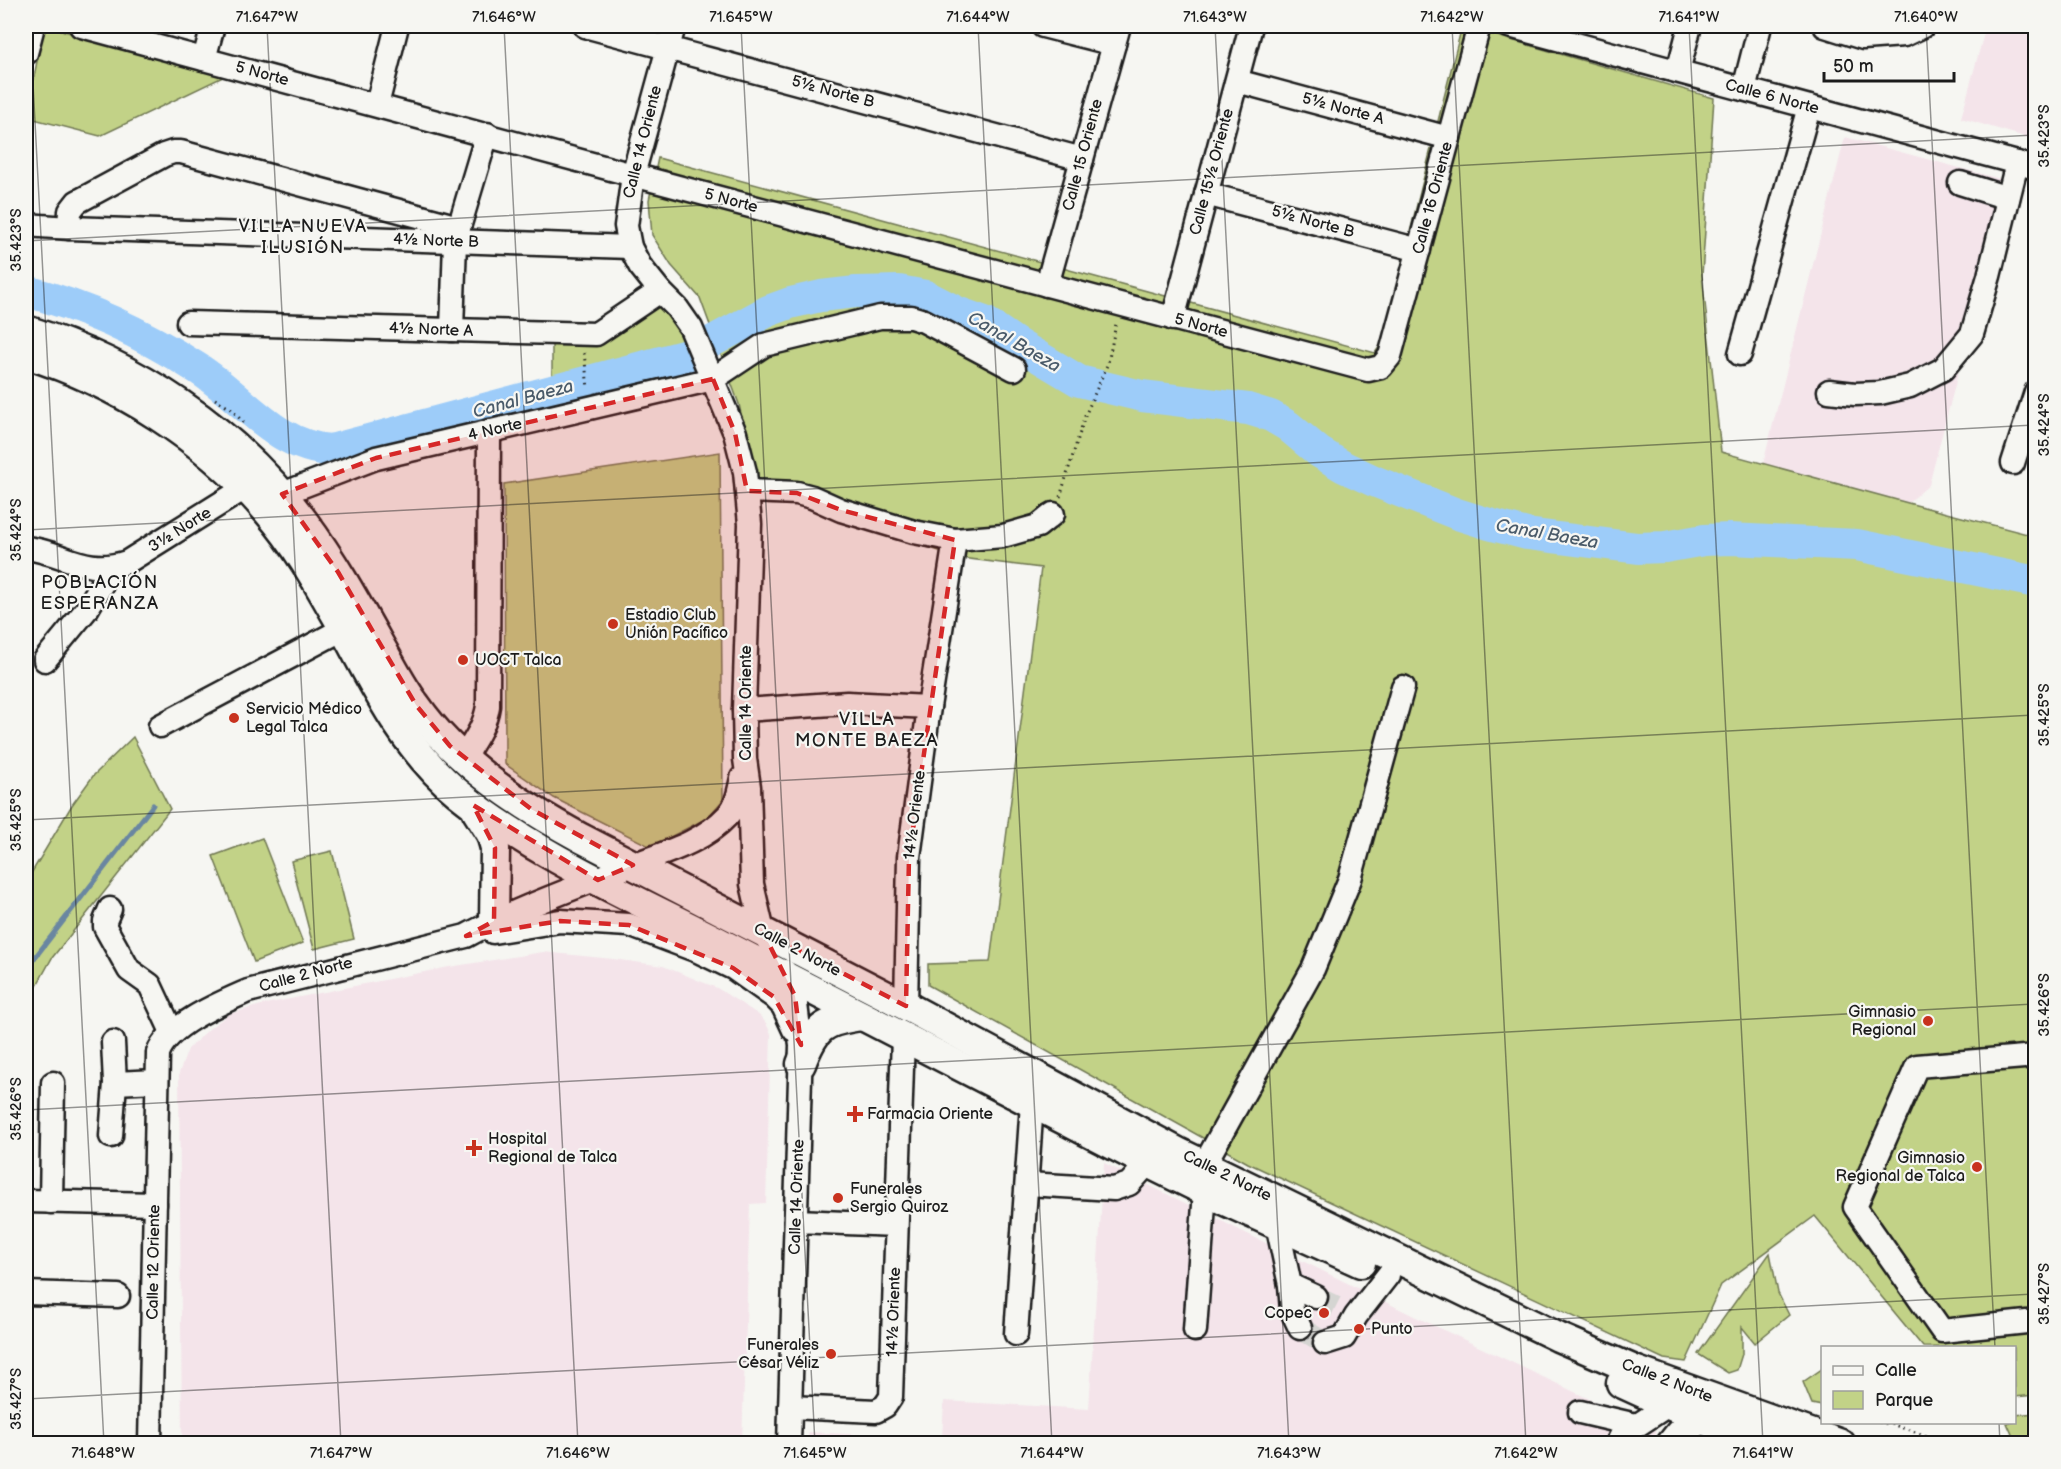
<svg xmlns="http://www.w3.org/2000/svg" width="2061" height="1469" font-family="'Balsamiq Sans',sans-serif">
<style>
.built{fill:#f4e4ea}
.green{fill:#c2d287;stroke:#6f7752;stroke-width:1.5}
.lines{fill:none;stroke-linecap:round;stroke-linejoin:round}
.stream{stroke:#6986a1;stroke-width:5}
.river{stroke:#9dccf9;stroke-width:32}
.minor-tunnel{stroke:#d5d5d2;stroke-width:22;stroke-dasharray:22 11;stroke-linecap:butt}
.minor-casing{stroke:#1c1c1c;stroke-width:27}
.major-casing{stroke:#1c1c1c;stroke-width:33}
.path{stroke:#1c1c1c;stroke-width:3;stroke-dasharray:1.5 4.5;stroke-linecap:butt}
.minor{stroke:#f6f6f2;stroke-width:22}
.major{stroke:#f6f6f2;stroke-width:28}
.marked{fill:#d62828;fill-opacity:0.2;stroke:#d62828;stroke-width:4.5;stroke-dasharray:12 8;stroke-linejoin:round}
.ticks{fill:none;stroke:#1c1c1c;stroke-width:1.5;stroke-opacity:0.45}
.poi-dot{fill:#c8321e;stroke:#f6f6f2;stroke-width:2}
.labels{text-anchor:middle;dominant-baseline:central;stroke-width:4.5;stroke-linejoin:round;paint-order:stroke}
.street-label{font-size:16px;fill:#1c1c1c;stroke:#f6f6f2}
.poi-label{font-size:16px;fill:#1c1c1c;stroke:#f6f6f2;text-anchor:start}
.neighbourhood-label{font-size:18px;letter-spacing:1.5px;fill:#1c1c1c;stroke:#f6f6f2}
.water-label{font-size:18px;font-style:italic;fill:#495a69;stroke:#f6f6f2}
.neatline{fill:none;stroke:#1c1c1c;stroke-width:2}
.ticks-label{font-size:15px;text-anchor:middle;fill:#1c1c1c}
</style>
<rect width="100%" height="100%" fill="#f6f6f2"/>
<filter id="ink" filterUnits="userSpaceOnUse"><feTurbulence type="fractalNoise" baseFrequency=".0167" numOctaves="2"/><feDisplacementMap in="SourceGraphic" scale="12" xChannelSelector="R" yChannelSelector="G"/><feConvolveMatrix kernelMatrix="1 2 1 2 8 2 1 2 1" color-interpolation-filters="sRGB"/></filter>
<g filter="url(#ink)">
<g class="built">
<path d="M1986,26H2035V140L1961,118Z"/>
<path d="M1845,137L2008,181L1929,485L1908,503L1763,464Z"/>
<path d="M543,952L613,959L663,966L717,988L759,1015L766,1023L771,1034L766,1203L750,1204L742,1443H182L179,1073L188,1049L210,1028L229,1014L265,1004L449,967Z"/>
<path d="M1104,1163L1416,1317L1657,1431L1651,1444H808V1432L942,1439L944,1401L1089,1409Z"/>
</g>
<g class="green">
<path d="M44,26H46L225,76L100,136L26,117Z"/>
<path d="M1462,26L1714,98L1702,275L1721,452L1908,503L2035,536V1395L2015,1397L2014,1348L1923,1347L1815,1216L1721,1285L1686,1362L1664,1359L1248,1163L928,985V964L990,962L1041,568L961,558L787,502L759,500L739,404L700,298L671,265L652,235L649,200L658,158L1375,353L1382,343Z"/>
<path d="M658,298L692,341L631,360L552,379V338H596Z"/>
<path d="M720,452L723,800L707,818L651,847L554,798L505,764L504,484Z"/>
<path d="M133,737L170,809L52,958L26,1005V879L29,877L72,805L93,776Z"/>
<path d="M262,838L303,943L254,962L213,856Z"/>
<path d="M332,851L354,939L314,949L291,861Z"/>
<path d="M1770,1253L1778,1293L1789,1315L1755,1343L1742,1327V1354L1737,1370L1728,1373L1698,1354Z"/>
<path d="M1822,1369V1406L1812,1404L1803,1382Z"/>
<path d="M2035,1413V1443H2016L2007,1423L2014,1422L2015,1415Z"/>
</g>
<g class="lines">
<path class="stream" d="M26,969L153,805"/>
<path class="river" d="M26,291C87,307 144,334 197,368C242,396 275,447 331,450L687,355L768,311L790,303L821,296L856,292L899,291L926,296L957,312L985,322L1014,342L1079,381L1142,396L1248,409L1271,416L1288,426L1319,452L1344,467L1374,481L1457,514L1489,524L1527,534L1638,548L1665,547L1704,540L1730,539L1857,545L2036,582"/>
<g class="minor-tunnel">
<path d="M1316,1297L1342,1310"/>
<path d="M1300,1328L1325,1343"/>
</g>
<g class="minor-casing">
<g id="minor">
<path d="M81,26L633,175L1368,370L1381,367L1390,356L1479,26"/>
<path d="M585,26L1082,159"/>
<path d="M674,26L633,175L626,226L630,247L640,266L660,291L677,308L691,328L735,433L745,472L750,524L744,710L745,759L749,787L752,884L763,932L769,942"/>
<path d="M1043,26L1114,44"/>
<path d="M1509,26L2036,168"/>
<path d="M1825,26L1863,38L1904,35L1923,26"/>
<path d="M26,53L33,26"/>
<path d="M204,59L213,26"/>
<path d="M1678,71L1690,26"/>
<path d="M1237,81L1449,138"/>
<path d="M1744,89L1760,26"/>
<path d="M377,105L397,26"/>
<path d="M1960,183L2008,198"/>
<path d="M1206,194L1419,250"/>
<path d="M26,225L69,228L630,247"/>
<path d="M69,228L70,211L77,202L164,155L173,152H181L459,227"/>
<path d="M1047,285L1119,26"/>
<path d="M1173,319L1251,26"/>
<path d="M188,323L596,334L660,291"/>
<path d="M452,330L455,241L487,134"/>
<path d="M1740,354L1809,107"/>
<path d="M1829,391L1855,394L1880,393L1910,386L1943,369L1972,334L1989,276L2017,163"/>
<path d="M2013,463L2036,392"/>
<path d="M747,491L797,493L812,497L841,510L914,532L955,540L1003,536L1038,526L1053,514"/>
<path d="M282,494L376,458L713,379L764,345L880,317H911L924,321L1014,369"/>
<path d="M26,548C65,552 84,576 127,562L245,488"/>
<path d="M45,660L87,609L112,567"/>
<path d="M744,710L847,703L929,707"/>
<path d="M160,726L343,629"/>
<path d="M464,757C474,741 485,726 488,706L489,431"/>
<path d="M110,909L105,921V927L129,970L150,985L172,1032"/>
<path d="M493,932L560,921L629,925L700,952L733,968L774,997L783,1006L794,1030"/>
<path d="M785,971L795,996L801,1045L789,1444"/>
<path d="M906,1006L909,857L929,707L955,540"/>
<path d="M113,1042L115,1083L157,1081"/>
<path d="M2036,1056L1917,1066L1855,1207L1942,1331L2036,1321"/>
<path d="M111,1136L115,1083"/>
<path d="M1204,1165L1313,969L1350,879L1403,687"/>
<path d="M1027,1184L1114,1189L1129,1184L1148,1163"/>
<path d="M26,1201L155,1204"/>
<path d="M51,1202L53,1083"/>
<path d="M796,1221L896,1225"/>
<path d="M1277,1224L1290,1285L1292,1311L1300,1328"/>
<path d="M1290,1285L1316,1297"/>
<path d="M26,1293L118,1296"/>
<path d="M1195,1330L1205,1191"/>
<path d="M1016,1334L1032,1103"/>
<path d="M1325,1343L1344,1337L1356,1316L1388,1275"/>
<path d="M790,1407L876,1411L885,1406L891,1397L903,1037"/>
<path d="M1580,1412L1636,1425"/>
<path d="M150,1444L158,1053C169,1024 221,1003 248,991L466,936C518,908 575,888 630,866C663,853 702,843 727,816C737,806 739,791 742,778"/>
<path d="M1617,1444L1621,1436L1668,1405"/>
</g>
</g>
<g class="major-casing">
<g id="major">
<path d="M26,330C136,364 236,430 305,523C334,562 357,604 381,647C392,666 402,687 416,705C457,764 519,804 581,838L906,1006L1178,1152L1558,1337L1637,1371L1841,1444"/>
<path d="M26,354C118,383 204,437 267,511C297,545 319,585 341,624C373,683 404,749 458,793C536,856 634,898 723,944C865,1017 1006,1090 1148,1163L1225,1201L1361,1263"/>
<path d="M477,812L491,834L495,848L494,921"/>
<path d="M801,1064C815,1027 823,1021 862,1016"/>
<path d="M1621,1383L1700,1419L1766,1444"/>
<path d="M1671,1444L1679,1434L1700,1419"/>
</g>
</g>
<g class="path">
<path d="M584,353L588,388"/>
<path d="M215,399L231,409L244,423"/>
<path d="M1060,497L1085,416L1108,363L1116,324"/>
<path d="M1879,1422L1894,1425L1951,1444"/>
</g>
<use href="#minor" class="minor"/>
<use href="#major" class="major"/>
</g>
</g>
<path class="marked" d="M713,379L735,433L747,491L797,493L841,510L955,540L909,857L906,1006L763,932L795,996L801,1045L774,997L733,968L629,925L560,921L466,936L494,921L495,848L473,805L598,880L633,865L531,809L450,746L416,705L338,572L282,494L376,458Z"/>
<path class="ticks" d="M30,26L104,1444M267,26L341,1444M504,26L578,1444M741,26L815,1444M978,26L1052,1444M1215,26L1289,1444M1452,26L1526,1444M1689,26L1763,1444M1926,26L1995,1348M26,241L2036,135M26,530L2036,425M26,820L2036,715M26,1110L2036,1004M26,1399L2036,1294M1999,1422L2000,1444"/>
<g class="poi-dot">
<circle cx="613" cy="624" r="6"/>
<circle cx="463" cy="660" r="6"/>
<circle cx="234" cy="718" r="6"/>
<circle cx="1928" cy="1021" r="6"/>
<path d="M852 1105h6v6h6v6h-6v6h-6v-6h-6v-6h6z"/>
<path d="M471 1139h6v6h6v6h-6v6h-6v-6h-6v-6h6z"/>
<circle cx="1977" cy="1167" r="6"/>
<circle cx="838" cy="1198" r="6"/>
<circle cx="1324" cy="1313" r="6"/>
<circle cx="1359" cy="1329" r="6"/>
<circle cx="831" cy="1354" r="6"/>
</g>
<g class="labels">
<g class="street-label">
<text transform="translate(262 74) rotate(15)">5 Norte</text>
<text transform="translate(833 92) rotate(15)">5½ Norte B</text>
<text transform="translate(1772 97) rotate(15)">Calle 6 Norte</text>
<text transform="translate(1343 109) rotate(15)">5½ Norte A</text>
<text transform="translate(643 142) rotate(-76)">Calle 14 Oriente</text>
<text transform="translate(1083 155) rotate(-75)">Calle 15 Oriente</text>
<text transform="translate(1212 172) rotate(-75)">Calle 15½ Oriente</text>
<text transform="translate(1433 198) rotate(-75)">Calle 16 Oriente</text>
<text transform="translate(731 201) rotate(15)">5 Norte</text>
<text transform="translate(1313 222) rotate(15)">5½ Norte B</text>
<text transform="translate(436 241) rotate(2)">4½ Norte B</text>
<text transform="translate(1201 326) rotate(15)">5 Norte</text>
<text transform="translate(431 330) rotate(2)">4½ Norte A</text>
<text transform="translate(495 430) rotate(-13)">4 Norte</text>
<text transform="translate(180 530) rotate(-32)">3½ Norte</text>
<text transform="translate(746 703) rotate(-90)">Calle 14 Oriente</text>
<text transform="translate(915 815) rotate(-83)">14½ Oriente</text>
<text transform="translate(797 950) rotate(28)">Calle 2 Norte</text>
<text transform="translate(306 975) rotate(-15)">Calle 2 Norte</text>
<text transform="translate(1227 1176) rotate(26)">Calle 2 Norte</text>
<text transform="translate(797 1197) rotate(-88)">Calle 14 Oriente</text>
<text transform="translate(154 1262) rotate(-89)">Calle 12 Oriente</text>
<text transform="translate(894 1312) rotate(-88)">14½ Oriente</text>
<text transform="translate(1667 1381) rotate(21)">Calle 2 Norte</text>
</g>
<g class="poi-label">
<text x="625" y="615">Estadio Club<tspan x="625" dy="18">Unión Pacífico</tspan></text>
<text x="475" y="660">UOCT Talca</text>
<text x="246" y="709">Servicio Médico<tspan x="246" dy="18">Legal Talca</tspan></text>
<text x="1916" y="1012" text-anchor="end">Gimnasio<tspan x="1916" dy="18">Regional</tspan></text>
<text x="867" y="1114">Farmacia Oriente</text>
<text x="488" y="1139">Hospital<tspan x="488" dy="18">Regional de Talca</tspan></text>
<text x="1965" y="1158" text-anchor="end">Gimnasio<tspan x="1965" dy="18">Regional de Talca</tspan></text>
<text x="850" y="1189">Funerales<tspan x="850" dy="18">Sergio Quiroz</tspan></text>
<text x="1312" y="1313" text-anchor="end">Copec</text>
<text x="1371" y="1329">Punto</text>
<text x="819" y="1345" text-anchor="end">Funerales<tspan x="819" dy="18">César Véliz</tspan></text>
</g>
<g class="neighbourhood-label">
<text x="303" y="226">VILLA NUEVA<tspan x="303" dy="21">ILUSIÓN</tspan></text>
<text x="100" y="582">POBLACIÓN<tspan x="100" dy="21">ESPERANZA</tspan></text>
<text x="867" y="719">VILLA<tspan x="867" dy="21">MONTE BAEZA</tspan></text>
</g>
<g class="water-label">
<text transform="translate(1014 342) rotate(30)">Canal Baeza</text>
<text transform="translate(523 399) rotate(-15)">Canal Baeza</text>
<text transform="translate(1547 534) rotate(10)">Canal Baeza</text>
</g>
</g>
<rect width="2061" height="1469" fill="none" stroke="#f6f6f2" stroke-width="66"/>
<rect x="1821" y="1346" width="195" height="78" fill="#f6f6f2" stroke="#9f9f9c" stroke-width="1.5"/>
<rect x="1833" y="1366" width="30" height="9" fill="#f6f6f2" stroke="#9f9f9c" stroke-width="1.5"/>
<text x="1875" y="1376" font-size="18" fill="#1c1c1c">Calle</text>
<rect x="1833" y="1391" width="30" height="18" fill="#c2d287" stroke="#9f9f9c" stroke-width="1.5"/>
<text x="1875" y="1406" font-size="18" fill="#1c1c1c">Parque</text>
<path d="M1824 72v9h130v-9" fill="none" stroke="#1c1c1c" stroke-width="3"/>
<text x="1833" y="72" font-size="18" fill="#1c1c1c" stroke="#f6f6f2" stroke-width="4.5" paint-order="stroke">50 m</text>
<rect x="33" y="33" width="1995" height="1403" class="neatline"/>
<g class="ticks-label">
<text x="267" y="22">71.647°W</text>
<text x="504" y="22">71.646°W</text>
<text x="741" y="22">71.645°W</text>
<text x="978" y="22">71.644°W</text>
<text x="1215" y="22">71.643°W</text>
<text x="1452" y="22">71.642°W</text>
<text x="1689" y="22">71.641°W</text>
<text x="1926" y="22">71.640°W</text>
<text transform="translate(2044 136) rotate(-90)" y="5">35.423°S</text>
<text transform="translate(16 240) rotate(-90)" y="5">35.423°S</text>
<text transform="translate(2044 425) rotate(-90)" y="5">35.424°S</text>
<text transform="translate(16 530) rotate(-90)" y="5">35.424°S</text>
<text transform="translate(2044 715) rotate(-90)" y="5">35.425°S</text>
<text transform="translate(16 820) rotate(-90)" y="5">35.425°S</text>
<text transform="translate(2044 1005) rotate(-90)" y="5">35.426°S</text>
<text transform="translate(16 1109) rotate(-90)" y="5">35.426°S</text>
<text transform="translate(2044 1294) rotate(-90)" y="5">35.427°S</text>
<text transform="translate(16 1399) rotate(-90)" y="5">35.427°S</text>
<text x="103" y="1458">71.648°W</text>
<text x="341" y="1458">71.647°W</text>
<text x="578" y="1458">71.646°W</text>
<text x="815" y="1458">71.645°W</text>
<text x="1052" y="1458">71.644°W</text>
<text x="1289" y="1458">71.643°W</text>
<text x="1526" y="1458">71.642°W</text>
<text x="1763" y="1458">71.641°W</text>
</g>
</svg>
